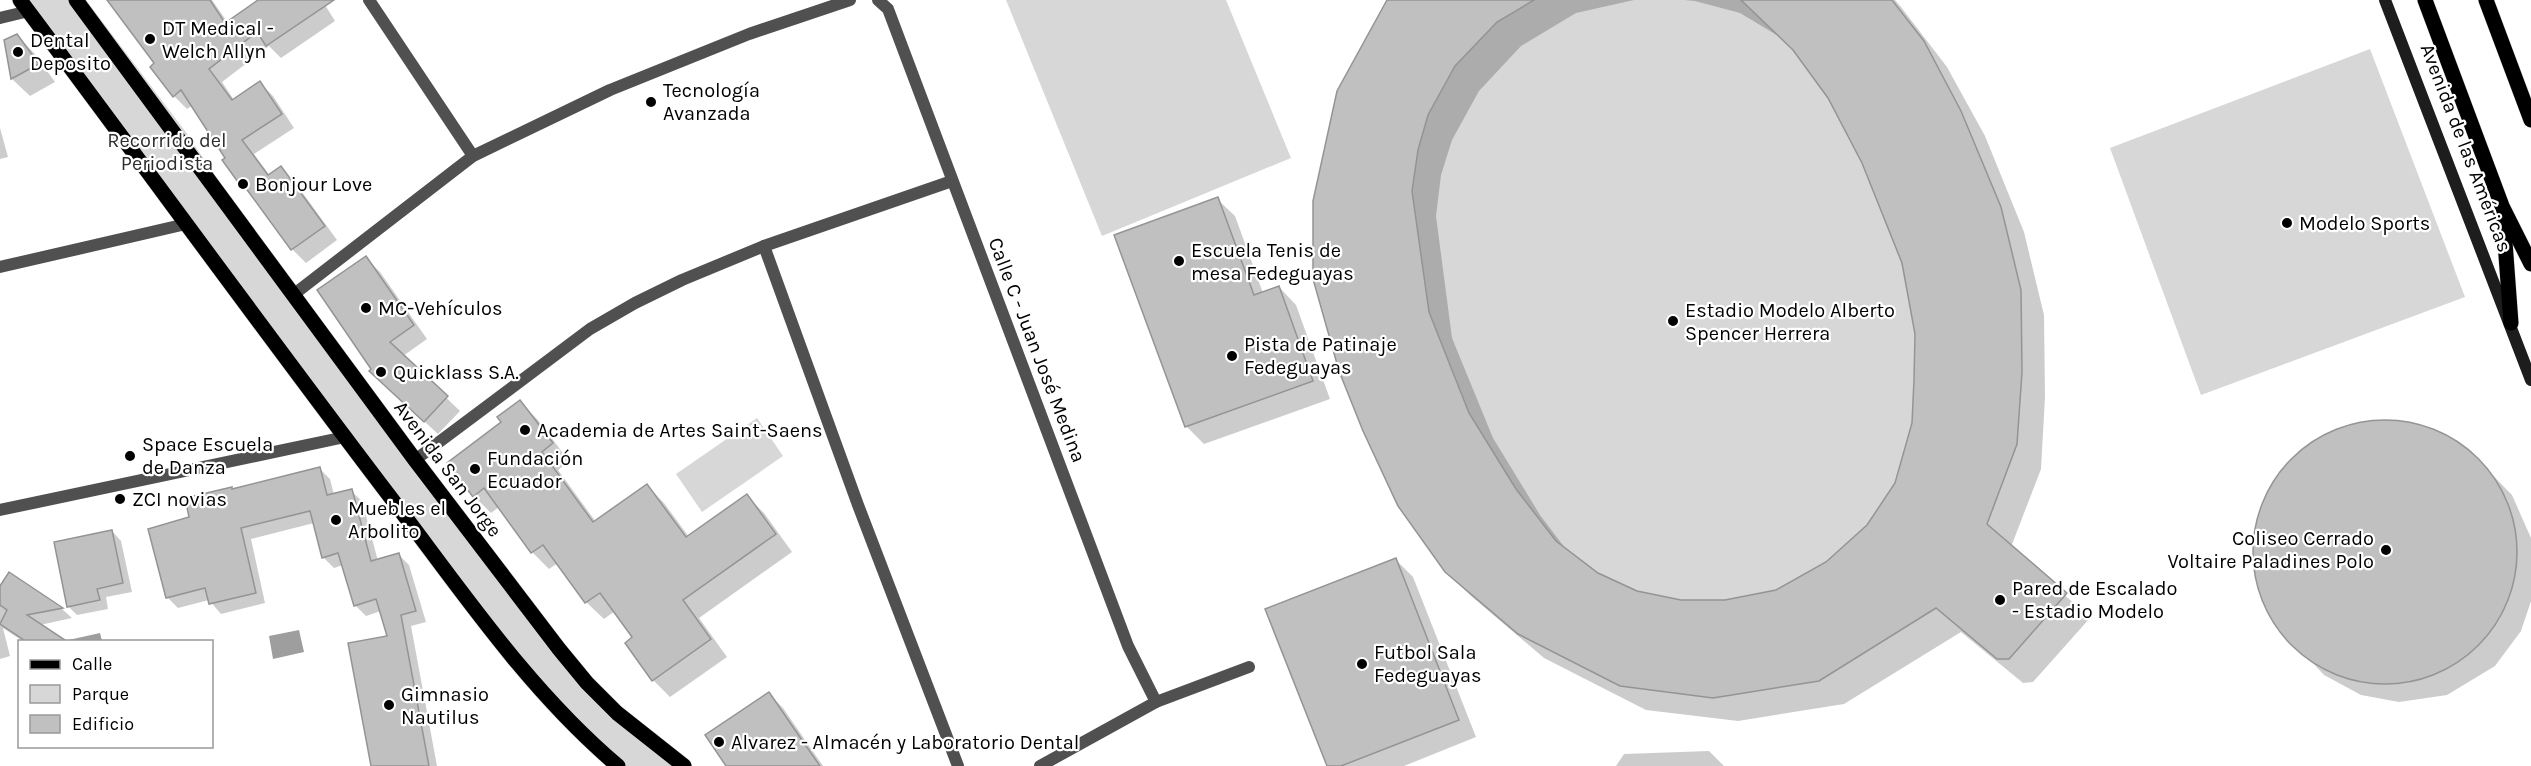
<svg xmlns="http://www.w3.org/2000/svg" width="2531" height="766" font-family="Karla,sans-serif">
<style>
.green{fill:#d7d7d7}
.water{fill:#9e9e9e}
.shadow{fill:#0003}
.building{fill:#c0c0c0;stroke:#949494;stroke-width:1.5}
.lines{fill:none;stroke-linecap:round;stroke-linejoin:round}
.primary-casing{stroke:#dbdbdb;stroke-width:16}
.street{stroke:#505050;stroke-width:12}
.secondary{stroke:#1d1d1d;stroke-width:12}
.primary{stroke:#000;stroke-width:15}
.poi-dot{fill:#000;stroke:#fff;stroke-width:2}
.labels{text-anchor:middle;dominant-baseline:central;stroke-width:4.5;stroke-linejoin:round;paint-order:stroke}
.poi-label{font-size:20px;fill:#000;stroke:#fff;text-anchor:start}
.park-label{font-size:20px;fill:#2e2e2e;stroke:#fff}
.street-label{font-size:20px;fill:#000;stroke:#fff}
</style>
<rect width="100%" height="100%" fill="#fff"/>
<g class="green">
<path d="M20,0H86L188,135L293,295L559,649L680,766H618L561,714Z"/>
<path d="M1006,0H1226L1291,158L1102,236Z"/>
<path d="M1387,0H1892L1924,41L1961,111L2001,207L2022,372L2017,444L1980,543L1925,615L1819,681L1518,634L1445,572L1398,506L1363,431L1334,353L1313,279V201Z"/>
<path d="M2370,49L2465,297L2201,395L2110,148Z"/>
<path d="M757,418L783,456L702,512L676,474Z"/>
</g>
<g class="water">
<path d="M299,630L304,652L273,659L269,636Z"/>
<path d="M100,633L102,641H64Z"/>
</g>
<g class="shadow">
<path d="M109,0H212L228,23L261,0H319L325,5L335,21L281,58L269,46L222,82L234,100L260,83L273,96L294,128L254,154L270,176L280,168L294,181L337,240L306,263L292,249L257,200L244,188L193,105L187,109L174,96L156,64Z"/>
<path d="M1389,0H1634L1576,13L1521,46L1479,91L1452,140L1441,175L1436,216L1452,338L1493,438L1540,515L1568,552L1597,574L1636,593L1681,601H1725L1776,591L1827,563L1868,526L1896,484L1914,423L1917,334L1903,263L1863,163L1829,98L1797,52L1780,37L1740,13L1695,1L1684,0H1895L1901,7L1947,67L1985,136L2024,232L2044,315L2045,397L2041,469L2011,547L2090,618L2033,682L2023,683L1961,632L1844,704L1738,721L1646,710L1544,658L1471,596L1446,571Z"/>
<path d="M17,36L35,54L55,82L30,96L12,79L6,41Z"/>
<path d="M0,128L8,157L0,159Z"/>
<path d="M1217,199L1235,216L1263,293L1279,287L1296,305L1330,399L1204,444L1186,426Z"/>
<path d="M366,258L380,272L427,339L403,356L460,411L438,434L385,385L373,369Z"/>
<path d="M520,402L537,419L569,461L558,470L596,522L647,486L664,503L689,537L747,496L764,513L792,552L699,618L727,657L670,697L653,680L634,638L615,611L604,619L586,602L558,563L549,569L532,552L499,507L491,513L474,496L503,423Z"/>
<path d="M2379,421L2423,426L2465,447L2512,495L2531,538V601L2521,631L2495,666L2447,695L2399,702L2361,695L2324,675L2271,618L2256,580V525L2268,493L2301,451L2342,428Z"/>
<path d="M319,468L330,479L334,495L351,491L362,501L378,561L399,555L409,565L426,622L411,626L437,766H372L389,637L381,611L366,616L355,605L343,565L334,568L323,557L314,523L251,539L265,603L221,614L209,600L178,608L167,597L191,519L233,491Z"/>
<path d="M112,531L121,541L132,592L106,597L108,609L77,615L68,606Z"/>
<path d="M1395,559L1413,577L1476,737L1404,766H1329Z"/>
<path d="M9,574L62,609L72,618L40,625L60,642H24L3,628L10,656L0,659V588Z"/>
<path d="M769,694L783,708L823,766H728Z"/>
<path d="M1709,751L1724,766H1616L1624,754Z"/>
</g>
<g class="building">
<path d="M107,0H210L225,23L258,0H334L266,46L257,32L209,69L232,100L260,81L282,114L242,140L268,175L281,166L325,226L291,250L245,187L243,189L222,160L225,158L181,90L173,97L150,67L154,63Z"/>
<path d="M1387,0H1534L1497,22L1455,66L1428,115L1418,150L1412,191L1429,312L1469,413L1516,489L1556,541L1598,573L1637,591L1681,600H1725L1776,590L1826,562L1867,525L1895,483L1912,423L1914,380L1915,334L1902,263L1862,163L1828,98L1793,50L1741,0H1892L1924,41L1961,111L2001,207L2021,290L2022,372L2017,444L1987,524L2067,593L2009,659H1997L1936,608L1819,681L1713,698L1620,686L1518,634L1445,572L1398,506L1363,431L1339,371L1313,279V201L1337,91Z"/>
<path d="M17,34L39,64L11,79L4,40Z"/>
<path d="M1218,197L1254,295L1279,286L1313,381L1185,427L1114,235Z"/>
<path d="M366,256L414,325L390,342L448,396L424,422L369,371L371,369L317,290Z"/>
<path d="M520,400L553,443L542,452L593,522L647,484L686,537L747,494L776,534L683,600L711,639L652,681L625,643L632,637L600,593L585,603L543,545L531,553L484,488L473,497L447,463L501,422L497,417Z"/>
<circle cx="2385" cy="552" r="132"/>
<path d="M320,467L327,495L352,489L371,561L399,553L416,611L401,615L429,766H371L348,643L387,636L376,599L354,606L338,553L322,558L310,511L241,528L256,593L209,604L205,588L166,598L148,529L189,517L185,498L232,487V489Z"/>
<path d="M112,530L123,583L97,589L100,600L67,607L54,542Z"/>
<path d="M1396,558L1459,720L1341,766H1327L1265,609Z"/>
<path d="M9,572L63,608L27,615L68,642H27L0,624L7,610L0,605V586Z"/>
<path d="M769,692L793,727L820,766H726L705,735Z"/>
</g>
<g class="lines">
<g class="primary-casing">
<g id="primary">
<path d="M20,0C143,164 264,331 388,494C460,588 527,689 618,766"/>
<path d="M76,0L415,460L559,649L587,683L617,713L684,766"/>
<path d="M2425,0L2502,206L2531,264"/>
<path d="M2486,0L2531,120"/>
<path d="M2503,215L2511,323"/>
</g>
</g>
<g class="street">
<path d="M369,0L473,156"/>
<path d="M878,0L888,9L1128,646L1156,702"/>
<path d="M0,18L29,11"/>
<path d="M764,246L858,505L958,766"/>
<path d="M0,267L186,224"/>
<path d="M293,295L473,156L610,90L749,34L850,0"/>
<path d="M415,460L590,329L635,303L682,280L764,246L952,181"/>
<path d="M0,510L345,437"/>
<path d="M1040,766L1156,702L1249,667"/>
</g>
<path class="secondary" d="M2385,0L2531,380"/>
<use href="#primary" class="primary"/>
</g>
<g class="poi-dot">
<circle cx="150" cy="39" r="6"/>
<circle cx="18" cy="52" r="6"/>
<circle cx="651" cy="102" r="6"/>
<circle cx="243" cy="184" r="6"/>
<circle cx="2287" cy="223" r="6"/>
<circle cx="1179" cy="261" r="6"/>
<circle cx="366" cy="308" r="6"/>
<circle cx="1673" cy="321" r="6"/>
<circle cx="1232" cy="356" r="6"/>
<circle cx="381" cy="372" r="6"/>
<circle cx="525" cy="430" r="6"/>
<circle cx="130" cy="456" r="6"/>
<circle cx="475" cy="469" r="6"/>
<circle cx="120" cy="499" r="6"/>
<circle cx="336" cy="520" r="6"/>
<circle cx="2386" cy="550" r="6"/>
<circle cx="2000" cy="600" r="6"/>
<circle cx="1362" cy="664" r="6"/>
<circle cx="389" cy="705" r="6"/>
<circle cx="719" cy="742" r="6"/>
</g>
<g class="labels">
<g class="poi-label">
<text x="162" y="28">DT Medical -<tspan x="162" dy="23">Welch Allyn</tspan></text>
<text x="30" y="40">Dental<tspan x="30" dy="23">Deposito</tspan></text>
<text x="663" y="90">Tecnología<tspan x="663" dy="23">Avanzada</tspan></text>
<text x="255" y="184">Bonjour Love</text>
<text x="2299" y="223">Modelo Sports</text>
<text x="1191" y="250">Escuela Tenis de<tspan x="1191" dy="23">mesa Fedeguayas</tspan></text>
<text x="378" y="308">MC-Vehículos</text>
<text x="1685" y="310">Estadio Modelo Alberto<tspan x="1685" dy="23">Spencer Herrera</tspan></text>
<text x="1244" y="344">Pista de Patinaje<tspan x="1244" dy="23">Fedeguayas</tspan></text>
<text x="393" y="372">Quicklass S.A.</text>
<text x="537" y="430">Academia de Artes Saint-Saens</text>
<text x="142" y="444">Space Escuela<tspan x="142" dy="23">de Danza</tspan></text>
<text x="487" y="458">Fundación<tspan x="487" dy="23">Ecuador</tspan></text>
<text x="132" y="499">ZCI novias</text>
<text x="348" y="508">Muebles el<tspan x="348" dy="23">Arbolito</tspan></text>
<text x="2374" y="538" text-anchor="end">Coliseo Cerrado<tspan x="2374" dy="23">Voltaire Paladines Polo</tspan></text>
<text x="2012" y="588">Pared de Escalado<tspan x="2012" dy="23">- Estadio Modelo</tspan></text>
<text x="1374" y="652">Futbol Sala<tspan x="1374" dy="23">Fedeguayas</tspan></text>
<text x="401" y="694">Gimnasio<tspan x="401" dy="23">Nautilus</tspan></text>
<text x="731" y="742">Alvarez - Almacén y Laboratorio Dental</text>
</g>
<g class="park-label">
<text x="167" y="140">Recorrido del<tspan x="167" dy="23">Periodista</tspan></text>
</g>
<g class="street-label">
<text transform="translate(2466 148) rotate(69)">Avenida de las Américas</text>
<text transform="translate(1037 350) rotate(69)">Calle C - Juan José Medina</text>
<text transform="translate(448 469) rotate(53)">Avenida San Jorge</text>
</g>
</g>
<rect x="18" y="640" width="195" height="108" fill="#ffffff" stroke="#999999" stroke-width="1.5"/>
<rect x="30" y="660" width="30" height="9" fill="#000000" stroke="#999999" stroke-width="1.5"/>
<text x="72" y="670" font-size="18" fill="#000000">Calle</text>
<rect x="30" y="685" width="30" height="18" fill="#d7d7d7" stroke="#999999" stroke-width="1.5"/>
<text x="72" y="700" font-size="18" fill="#000000">Parque</text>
<rect x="30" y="715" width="30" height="18" fill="#c0c0c0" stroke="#999999" stroke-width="1.5"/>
<text x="72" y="730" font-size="18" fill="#000000">Edificio</text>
</svg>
